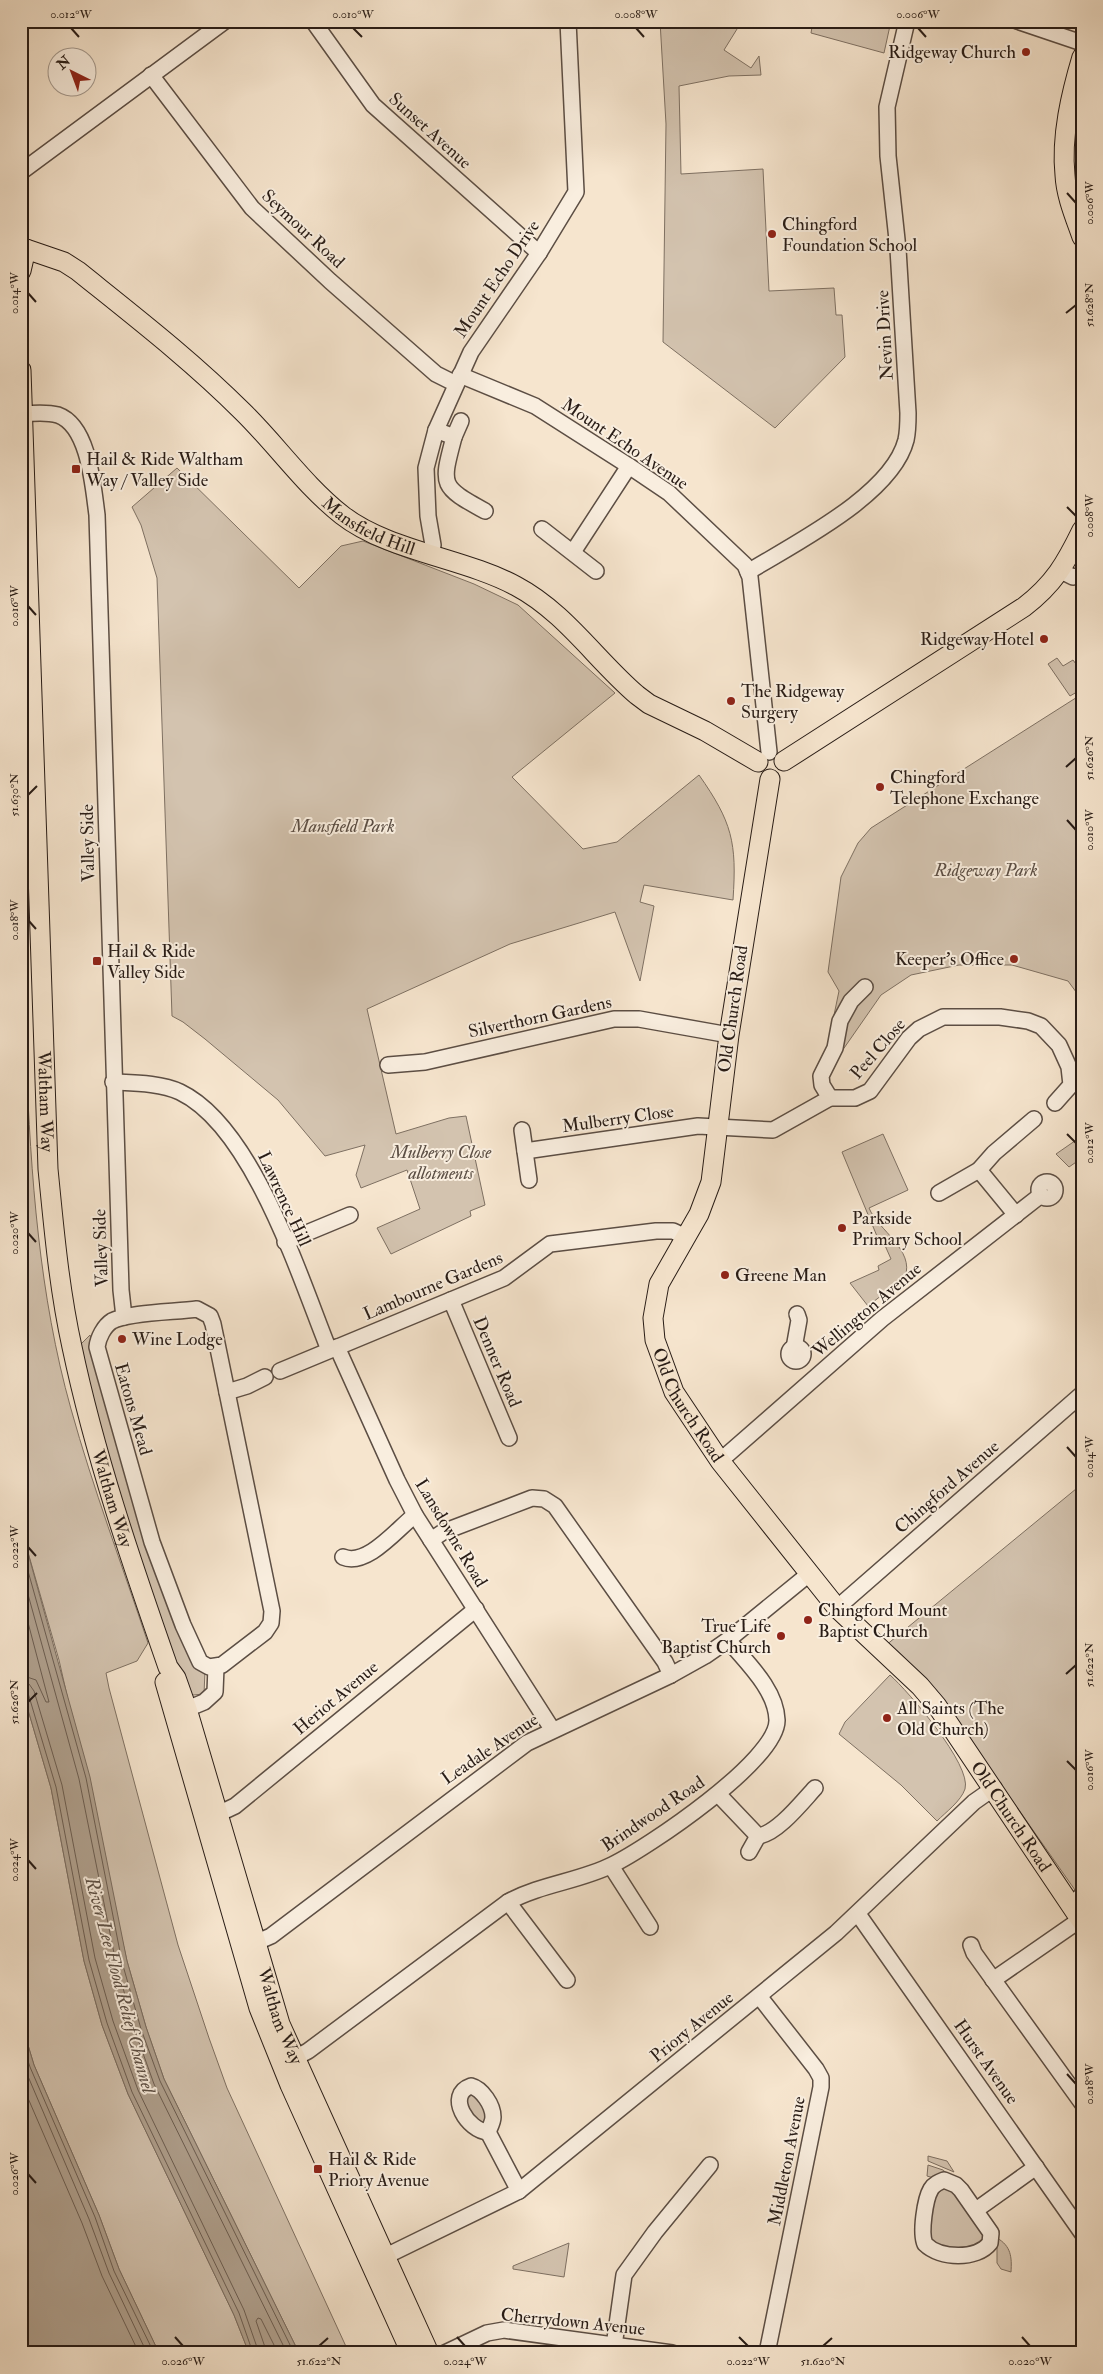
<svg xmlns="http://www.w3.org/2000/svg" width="1103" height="2374" font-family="'IM FELL Double Pica',serif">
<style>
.green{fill:#d3c3af;stroke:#7e7062}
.water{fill:#b0a18f;stroke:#7a6c5f}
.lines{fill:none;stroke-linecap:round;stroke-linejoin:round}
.shore{stroke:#6c5e52;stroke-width:1}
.minor-casing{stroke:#5c4e44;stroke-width:18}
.major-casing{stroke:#281c16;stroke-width:21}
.minor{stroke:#f9eedf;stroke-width:15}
.major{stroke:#f6e5ce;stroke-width:19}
.ticks{fill:none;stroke:#281c16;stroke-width:2}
.poi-dot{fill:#8f2418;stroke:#f9eedf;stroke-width:2}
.labels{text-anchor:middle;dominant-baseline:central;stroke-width:4;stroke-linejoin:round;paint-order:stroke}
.poi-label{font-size:18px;fill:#281c16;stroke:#f9eedf;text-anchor:start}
.street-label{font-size:18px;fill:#281c16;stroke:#f9eedf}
.park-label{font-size:18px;font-style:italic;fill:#5b4e44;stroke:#f9eedf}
.water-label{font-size:19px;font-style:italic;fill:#5e5146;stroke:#f9eedf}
.neatline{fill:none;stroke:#281c16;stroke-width:2}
.ticks-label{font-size:12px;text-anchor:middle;fill:#281c16}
</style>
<rect width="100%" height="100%" fill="#f6e5ce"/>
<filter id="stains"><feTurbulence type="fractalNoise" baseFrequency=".004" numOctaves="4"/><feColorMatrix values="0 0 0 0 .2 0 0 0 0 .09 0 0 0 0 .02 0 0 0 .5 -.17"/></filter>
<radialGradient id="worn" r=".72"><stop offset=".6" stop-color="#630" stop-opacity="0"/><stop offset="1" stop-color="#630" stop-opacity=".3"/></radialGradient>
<g class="green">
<path d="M660,21H742L724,50L751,68L759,56L761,75L729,76L679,86L681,174L763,169L769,291L834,288L836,315H842L845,357L775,428L663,342L666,124Z"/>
<path d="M813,21H891L884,53L811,33Z"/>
<path d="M1041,21H1074L1071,26L1065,29Z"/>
<path d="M177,468L299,588L341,546L363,541L474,584L518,605L615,693L512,777L583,849L617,842L699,775C732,822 737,842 733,900L644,885L640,902L654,906L640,981L615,912L510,944L367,1009L396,1134L449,1118L466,1116L485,1205L470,1211L471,1216L391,1254L377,1228L420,1209L407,1170L361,1188L356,1175L365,1145L325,1156L278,1100L205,1039L183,1022L172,1016L157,578L141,525L132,507Z"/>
<path d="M1057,658L1063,666L1073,660L1082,672V689L1070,696L1048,664Z"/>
<path d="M1082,694V1000L1068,981L1012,965H959L911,975L881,995L842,1051L828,1044L839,991L828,972L841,877L858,843L871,828Z"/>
<path d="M21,934L24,1042L21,1043Z"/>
<path d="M26,1058C31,1176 39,1295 71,1409C93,1488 122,1565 148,1643L137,1661L106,1673L109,1688L178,1945L209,2038L227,2088L349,2353H299L164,2079L146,2027L127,1961L59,1660L21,1528V1059Z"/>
<path d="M883,1134L908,1190L869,1208C878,1230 915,1250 905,1277L868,1306L850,1283L879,1270L878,1266L891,1259L883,1241H879L842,1152Z"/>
<path d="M1082,1136V1158L1069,1167L1056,1154Z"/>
<path d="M90,1335L113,1428L205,1671L204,1694L193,1695L186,1691L119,1509L80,1345Z"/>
<path d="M1082,1484V1900L931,1685L885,1646Z"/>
<path d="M890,1675C908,1691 972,1765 965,1789C961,1801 946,1812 937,1821L901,1785L839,1734L845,1722Z"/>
<path d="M21,1686L51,1788L84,1961L102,2025L128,2094L234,2315L249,2353H159L119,2269L99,2215L34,2065L21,2022Z"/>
<path d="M474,2092L488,2111L486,2126L473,2121L464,2097Z"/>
<path d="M928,2156L947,2161L954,2172L928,2161Z"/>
<path d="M928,2165L943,2170L951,2177L937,2179L927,2176Z"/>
<path d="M950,2186L985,2233V2243L957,2250L933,2243L927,2233C931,2215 930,2191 950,2186Z"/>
<path d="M997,2238C1011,2246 1012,2257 1011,2272L1001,2269L997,2263Z"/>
<path d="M569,2243L564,2277L513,2269V2266Z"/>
</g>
<g class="water">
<path d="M21,1528L90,1777L127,1961L146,2027L164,2079L299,2353H249L234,2315L128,2094L102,2025L84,1961L51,1788L21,1686Z"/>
<path d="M21,2022L34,2065L99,2215L119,2269L159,2353H21Z"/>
</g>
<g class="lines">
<g class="shore">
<path d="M21,1546L86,1778L122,1962L141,2029L160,2081L294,2353"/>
<path d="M21,1569L79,1779L116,1963L135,2031L154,2084L287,2353"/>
<path d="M21,1596L49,1702H46L36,1680L21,1675"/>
<path d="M21,1682L29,1684L34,1691L62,1785L95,1958L113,2021L138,2090L244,2310L259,2353"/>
<path d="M21,1689L28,1693L56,1787L89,1960L107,2023L132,2092L239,2313L253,2353"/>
<path d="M21,2039L30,2067L95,2217L114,2271L154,2353"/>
<path d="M21,2060L89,2219L109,2273L147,2353"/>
<path d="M21,2082L82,2223L102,2276L139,2353"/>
<path d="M267,2353L256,2321L258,2318L261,2319L278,2353"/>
</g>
<g class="minor-casing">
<g id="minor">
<path d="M313,21L373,105L539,253"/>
<path d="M1017,21L1082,43"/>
<path d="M151,75L252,208L330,281L436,374L456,384"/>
<path d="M21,172L225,21"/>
<path d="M460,375L535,406L629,466L669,493L745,565L750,577L769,752"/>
<path d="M23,414C34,413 47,412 58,415C89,426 93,486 97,515L121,1290L124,1317"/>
<path d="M436,430L454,437C441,486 440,486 485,511"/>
<path d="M454,437L461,421"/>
<path d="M542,529L596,571"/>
<path d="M573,552L629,466"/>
<path d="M431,555L433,545L428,516L426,468L436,430L471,352L539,253L576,192L568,21"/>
<path d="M1061,571L1073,577L1082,575"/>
<path d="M748,572C795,543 892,495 906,440C908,431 908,422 908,413L898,249L888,156L887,107L907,21"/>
<path d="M388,1065L425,1062L614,1019H639L729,1035"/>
<path d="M113,1082C134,1083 161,1083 180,1092C253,1127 300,1278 329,1350"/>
<path d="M830,1098L822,1085L821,1076L835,1048L840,1021L851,1001L865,987"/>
<path d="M522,1130L529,1180"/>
<path d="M525,1151L698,1126L773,1130L830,1098H855L870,1091L909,1038L919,1029L943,1017H1000L1028,1021L1041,1026L1059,1045L1069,1067L1071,1085L1055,1103"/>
<path d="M979,1170L1016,1215"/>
<circle cx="1047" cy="1190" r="8"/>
<path d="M939,1193L979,1170L994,1153L1034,1119"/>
<path d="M285,1242L350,1215"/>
<path d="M451,1300L509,1438"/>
<path d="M197,1309L210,1316L213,1324L272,1611L271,1623L265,1632L222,1665L209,1667L200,1662L183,1625L152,1542L97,1347C98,1338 104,1326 112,1321C129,1312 177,1312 197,1309Z"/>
<path d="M337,1347L397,1480L415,1515L552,1729"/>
<circle cx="796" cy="1354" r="7"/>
<path d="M794,1348L799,1320L797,1314"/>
<path d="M280,1371L504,1278L550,1244L656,1231H673L686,1237"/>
<path d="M227,1392L247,1386L265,1377"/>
<path d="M720,1461L882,1319L1041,1195"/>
<path d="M431,1540L443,1532L532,1498L544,1499L555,1506L665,1662L671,1675"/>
<path d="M343,1557C367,1567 397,1529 415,1515"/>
<path d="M837,1608L1082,1394"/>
<path d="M187,1709L204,1702L215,1692L216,1667"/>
<path d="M718,1794L758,1836C777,1834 802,1802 815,1788"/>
<path d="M218,1814L235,1806L476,1609"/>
<path d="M749,1852L758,1836"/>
<path d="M611,1866L650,1927"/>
<path d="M508,1902L567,1980"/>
<path d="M1071,1905L1082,1895"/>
<path d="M858,1914L1082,2233"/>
<path d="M255,1943L271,1936L527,1743L671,1675L705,1656L728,1640L809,1574"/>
<path d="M971,1945L974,1953L1082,2103"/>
<path d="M993,1980L1074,1924L1082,1922"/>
<path d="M759,1996L816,2069L821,2078V2087L767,2353"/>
<path d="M295,2058L308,2051L508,1902C541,1884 580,1881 612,1865C647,1848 778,1760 777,1720C776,1689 746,1662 728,1640"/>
<path d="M471,2086C482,2089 493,2105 493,2117C493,2122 490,2127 488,2132C468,2131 445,2095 471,2086Z"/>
<path d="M488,2132L519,2191"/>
<path d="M944,2180L956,2185L961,2190L991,2233L990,2243C977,2260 940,2259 925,2244C920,2233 925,2199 931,2189C934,2184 939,2182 944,2180Z"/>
<path d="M976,2210L1036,2167"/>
<path d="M386,2256L519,2191L836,1933L974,1802L994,1788"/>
<path d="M614,2346L624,2275L655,2232L710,2165"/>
<path d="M445,2353L487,2333L504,2330L672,2353"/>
</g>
</g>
<g class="major-casing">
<g id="major">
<path d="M1082,57C1071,94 1061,136 1065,175C1066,196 1075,217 1082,237"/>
<path id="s1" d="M26,249L64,262L78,271C134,316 191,360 242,411C276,444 304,485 342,515C388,551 464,558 516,586C565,612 596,660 637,695L649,704L705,731L758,762"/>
<path d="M21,271L26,249"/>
<path id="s2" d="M21,370L48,1169C54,1229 59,1288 72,1347C95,1456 131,1561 168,1667L176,1678L187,1709L280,2024L429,2353"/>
<path d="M784,761L1024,607C1054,584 1066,563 1082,530"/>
<path id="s3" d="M770,779L729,1035L711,1182L699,1214L659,1284L653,1318L655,1340L674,1392L720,1461L837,1608L920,1686L937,1706L1082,1922"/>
<path d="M165,1682L259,2008L290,2085L411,2353"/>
</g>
</g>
<use href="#minor" class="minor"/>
<use href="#major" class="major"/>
</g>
<path class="ticks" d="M71,28L79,37M353,28L362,37M636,28L644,37M918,28L926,37M1067,193L1076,203M28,293L36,302M1066,313L1076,305M1067,507L1076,516M28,606L36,615M1066,767L1076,758M28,795L37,786M1067,820L1076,830M28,920L36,929M1067,1134L1076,1143M28,1233L36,1242M1067,1447L1076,1457M28,1547L36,1556M1066,1674L1076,1665M28,1702L37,1693M1067,1761L1076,1770M28,1860L36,1869M1067,2074L1076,2084M28,2174L36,2183M175,2337L183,2346M457,2337L465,2346M739,2337L748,2346M1022,2337L1030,2346M319,2346L328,2338M823,2346L832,2338"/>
<g class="poi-dot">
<circle cx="1026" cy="52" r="5"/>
<circle cx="772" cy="234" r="5"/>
<rect x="71" y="464" width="10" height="10" rx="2.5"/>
<circle cx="1044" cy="639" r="5"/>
<circle cx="731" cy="701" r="5"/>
<circle cx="880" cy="787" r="5"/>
<circle cx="1014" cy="959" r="5"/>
<rect x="92" y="956" width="10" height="10" rx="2.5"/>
<circle cx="842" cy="1228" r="5"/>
<circle cx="725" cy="1275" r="5"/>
<circle cx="122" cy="1339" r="5"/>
<circle cx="808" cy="1620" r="5"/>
<circle cx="781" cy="1636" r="5"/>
<circle cx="887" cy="1718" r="5"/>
<rect x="313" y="2164" width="10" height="10" rx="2.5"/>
</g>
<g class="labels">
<g class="poi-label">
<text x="1016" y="52" text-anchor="end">Ridgeway Church</text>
<text x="782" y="224">Chingford<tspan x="782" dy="21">Foundation School</tspan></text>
<text x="86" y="459">Hail &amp; Ride Waltham<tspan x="86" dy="21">Way / Valley Side</tspan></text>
<text x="1034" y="639" text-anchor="end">Ridgeway Hotel</text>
<text x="741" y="691">The Ridgeway<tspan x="741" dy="21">Surgery</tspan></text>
<text x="890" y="777">Chingford<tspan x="890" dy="21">Telephone Exchange</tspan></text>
<text x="107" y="951">Hail &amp; Ride<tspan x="107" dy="21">Valley Side</tspan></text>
<text x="1004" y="959" text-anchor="end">Keeper's Office</text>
<text x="852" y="1218">Parkside<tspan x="852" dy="21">Primary School</tspan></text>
<text x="735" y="1275">Greene Man</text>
<text x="132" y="1339">Wine Lodge</text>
<text x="818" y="1610">Chingford Mount<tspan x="818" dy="21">Baptist Church</tspan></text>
<text x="771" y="1626" text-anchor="end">True Life<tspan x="771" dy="21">Baptist Church</tspan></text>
<text x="897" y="1708">All Saints (The<tspan x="897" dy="21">Old Church)</tspan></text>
<text x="328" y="2159">Hail &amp; Ride<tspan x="328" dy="21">Priory Avenue</tspan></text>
</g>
<g class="street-label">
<text transform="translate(430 131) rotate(42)">Sunset Avenue</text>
<text transform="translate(303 229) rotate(43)">Seymour Road</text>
<text transform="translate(497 279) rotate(-56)">Mount Echo Drive</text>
<text transform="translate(885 335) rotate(-93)">Nevin Drive</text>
<text transform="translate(625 444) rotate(34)">Mount Echo Avenue</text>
<text stroke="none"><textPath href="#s1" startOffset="446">Mansfield Hill</textPath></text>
<text transform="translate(88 843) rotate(-91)">Valley Side</text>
<text transform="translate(733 1009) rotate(-82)">Old Church Road</text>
<text transform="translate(540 1017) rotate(-12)">Silverthorn Gardens</text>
<text transform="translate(878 1049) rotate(-49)">Peel Close</text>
<text stroke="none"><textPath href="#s2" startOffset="732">Waltham Way</textPath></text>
<text transform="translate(618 1119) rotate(-8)">Mulberry Close</text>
<text transform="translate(284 1199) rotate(65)">Lawrence Hill</text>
<text transform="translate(101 1248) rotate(-92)">Valley Side</text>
<text transform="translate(433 1286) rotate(-23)">Lambourne Gardens</text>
<text transform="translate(867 1310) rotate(-40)">Wellington Avenue</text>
<text transform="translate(497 1362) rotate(67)">Denner Road</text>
<text stroke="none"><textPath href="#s3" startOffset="652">Old Church Road</textPath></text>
<text transform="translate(133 1409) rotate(74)">Eatons Mead</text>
<text transform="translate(947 1487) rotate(-41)">Chingford Avenue</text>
<text stroke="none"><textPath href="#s2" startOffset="1136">Waltham Way</textPath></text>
<text transform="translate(451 1533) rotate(59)">Lansdowne Road</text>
<text transform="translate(336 1698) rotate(-40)">Heriot Avenue</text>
<text transform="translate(490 1749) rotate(-34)">Leadale Avenue</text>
<text transform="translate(653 1814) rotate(-34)">Brindwood Road</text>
<text stroke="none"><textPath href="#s3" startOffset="1178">Old Church Road</textPath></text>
<text stroke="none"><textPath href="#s2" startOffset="1681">Waltham Way</textPath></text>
<text transform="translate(692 2027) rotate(-39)">Priory Avenue</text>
<text transform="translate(986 2062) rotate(55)">Hurst Avenue</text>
<text transform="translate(787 2161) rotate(-79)">Middleton Avenue</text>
<text transform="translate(573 2322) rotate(6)">Cherrydown Avenue</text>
</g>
<g class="park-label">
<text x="343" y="826">Mansfield Park</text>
<text x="986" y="870">Ridgeway Park</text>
<text x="441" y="1152">Mulberry Close<tspan x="441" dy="21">allotments</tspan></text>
</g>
<g class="water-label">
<text transform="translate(120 1985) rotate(75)">River Lee Flood Relief Channel</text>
</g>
</g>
<rect width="1103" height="2374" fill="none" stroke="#f6e5ce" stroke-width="55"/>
<g transform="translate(72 72) rotate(318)"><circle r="24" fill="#f9eedf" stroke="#a59a8f"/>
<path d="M0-4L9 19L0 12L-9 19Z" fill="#8f2418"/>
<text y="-8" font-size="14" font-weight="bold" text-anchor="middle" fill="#281c16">N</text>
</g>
<rect x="28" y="28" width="1048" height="2318" class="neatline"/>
<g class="ticks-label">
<text x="71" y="18">0.012°W</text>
<text x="353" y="18">0.010°W</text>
<text x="636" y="18">0.008°W</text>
<text x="918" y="18">0.006°W</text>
<text transform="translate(1089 203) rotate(-90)" y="4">0.006°W</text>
<text transform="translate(14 293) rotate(-90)" y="4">0.014°W</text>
<text transform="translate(1089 305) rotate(-90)" y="4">51.628°N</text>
<text transform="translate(1089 516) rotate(-90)" y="4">0.008°W</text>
<text transform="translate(14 606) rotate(-90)" y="4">0.016°W</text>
<text transform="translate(1089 758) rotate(-90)" y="4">51.626°N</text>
<text transform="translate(14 795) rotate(-90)" y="4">51.630°N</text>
<text transform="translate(1089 830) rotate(-90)" y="4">0.010°W</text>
<text transform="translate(14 920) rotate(-90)" y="4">0.018°W</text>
<text transform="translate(1089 1143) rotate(-90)" y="4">0.012°W</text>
<text transform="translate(14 1233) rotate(-90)" y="4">0.020°W</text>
<text transform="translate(1089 1457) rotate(-90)" y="4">0.014°W</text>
<text transform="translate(14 1547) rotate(-90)" y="4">0.022°W</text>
<text transform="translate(1089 1665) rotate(-90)" y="4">51.622°N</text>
<text transform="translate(14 1702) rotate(-90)" y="4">51.626°N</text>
<text transform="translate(1089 1770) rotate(-90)" y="4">0.016°W</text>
<text transform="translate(14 1860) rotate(-90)" y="4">0.024°W</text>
<text transform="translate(1089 2084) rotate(-90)" y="4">0.018°W</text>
<text transform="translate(14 2174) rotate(-90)" y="4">0.026°W</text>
<text x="183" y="2365">0.026°W</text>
<text x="319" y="2365">51.622°N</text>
<text x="465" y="2365">0.024°W</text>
<text x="748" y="2365">0.022°W</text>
<text x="823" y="2365">51.620°N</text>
<text x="1030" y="2365">0.020°W</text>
</g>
<rect width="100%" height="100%" filter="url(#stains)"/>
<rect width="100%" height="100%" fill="url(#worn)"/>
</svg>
